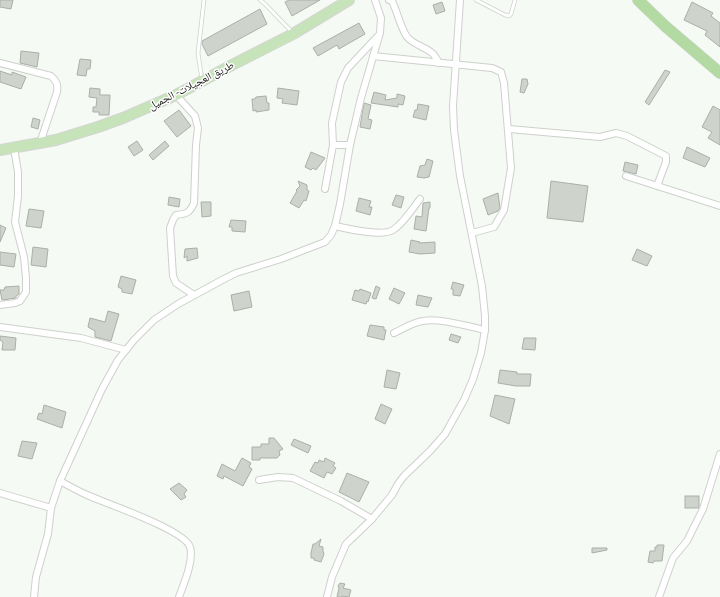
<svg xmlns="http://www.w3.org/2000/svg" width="720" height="597" font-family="Ubuntu,'Noto Naskh Arabic',sans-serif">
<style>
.building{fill:#ced3cc;stroke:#aaafa9}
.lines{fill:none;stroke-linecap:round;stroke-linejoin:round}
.service-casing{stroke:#cdd1cb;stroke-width:4.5}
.minor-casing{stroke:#cdd1cb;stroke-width:8}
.primary-casing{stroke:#d5d5d5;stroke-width:12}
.trunk-casing{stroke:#d5d5d5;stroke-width:12}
.service{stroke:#fff;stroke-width:3}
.minor{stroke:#fff;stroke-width:6}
.primary{stroke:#c6e3b9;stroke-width:10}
.trunk{stroke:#b3daa2;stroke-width:11}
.labels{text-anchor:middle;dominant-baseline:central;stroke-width:3;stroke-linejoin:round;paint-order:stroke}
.street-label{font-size:11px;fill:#151614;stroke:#fff}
</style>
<rect width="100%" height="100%" fill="#f6faf4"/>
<g class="building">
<path d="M0,0H13L11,9L0,7Z"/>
<path d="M289,0H320L292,16L285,2Z"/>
<path d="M442,2L445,11L436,14L433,5Z"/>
<path d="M692,2L713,13L711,16L720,23V47L705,35L707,31L684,20Z"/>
<path d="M260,9L267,24L208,56L202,44V41Z"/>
<path d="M359,23L365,34L339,49L337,45L318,56L313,48Z"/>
<path d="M21,51L39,53L37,67L20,63Z"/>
<path d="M80,59L91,60L90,69H87L86,76L77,75Z"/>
<path d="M665,70L670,72L649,105L645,102Z"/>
<path d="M0,71L12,75V72L26,77L21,89L0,82Z"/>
<path d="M522,79H527L528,84L524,93L520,92Z"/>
<path d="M90,88L100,89V95H110L109,115H99V112H93V107H96L97,98L89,97Z"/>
<path d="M278,88L299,91L297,105L282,103L283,99L277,98Z"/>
<path d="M374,92L386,95L385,100L397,98V94L405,96L403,105L398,104V107L371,103Z"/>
<path d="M266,96L267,103H269V110L256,112V110L253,111L252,99H255L256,97Z"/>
<path d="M364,103L371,105L368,119L372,120L370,129L360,127Z"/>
<path d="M418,104L429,106L426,120L413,117L415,110H417Z"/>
<path d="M713,106L720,110V145L708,138L712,132L702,127Z"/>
<path d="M179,110L191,126L177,137L164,121Z"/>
<path d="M33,118L40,120L38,129L31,127Z"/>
<path d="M137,141L143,150L134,156L128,147Z"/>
<path d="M165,141L169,146L153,160L149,155Z"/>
<path d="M687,147L710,158L705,167L683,158Z"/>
<path d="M311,152L325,158L316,170L313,168L311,170L305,167Z"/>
<path d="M427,159L433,161L429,177L424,178L417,177L420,166L425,165Z"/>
<path d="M625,162L638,165L636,174L623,171Z"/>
<path d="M298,181L307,185V190L309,191L306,201L304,200L299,208L290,203L297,191L296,190L300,186Z"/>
<path d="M551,181L588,186L583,222L547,218Z"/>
<path d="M498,193L500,208L498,211L488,215L483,199Z"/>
<path d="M396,195L404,197L401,208L392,205Z"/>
<path d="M169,197L180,199L179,207L168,205Z"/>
<path d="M359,198L371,201L369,207H372L370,215L356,211Z"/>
<path d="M201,202H211V216L202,217Z"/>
<path d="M430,202V208H429L426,231L414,229L416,216L422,217L423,203Z"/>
<path d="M29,209L44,211L41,228L26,226Z"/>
<path d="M231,220L246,221L245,232L232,231V227H229Z"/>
<path d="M0,225L6,228L0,242Z"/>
<path d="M411,240L420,242L419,243L435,242V253L420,254L409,252Z"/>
<path d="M33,247L48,249L46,267L31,265Z"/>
<path d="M197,248L198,258L187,261V256L184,258L185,249Z"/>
<path d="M637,249L652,256L647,266L632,260Z"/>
<path d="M0,252L16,254L14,267L0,265Z"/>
<path d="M121,276L136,280L132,294L122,292V289L118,287Z"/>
<path d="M453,282L464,285L460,296L453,295V289H451Z"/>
<path d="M19,286V294L16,296V298L2,300L0,290H4L5,287Z"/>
<path d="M376,286L380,288L376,299L372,298Z"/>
<path d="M394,288L405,293L399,304L389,299Z"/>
<path d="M360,289L371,293L368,302L367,301L366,304L352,300L355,290L359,291Z"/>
<path d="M249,291L252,307L234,311L231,295Z"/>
<path d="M418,295L432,298L428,307L416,305Z"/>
<path d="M108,311L119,314L111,341L95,337V331L88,327L90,318L105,322Z"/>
<path d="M370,325L384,327V330H386L384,340L367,336Z"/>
<path d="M451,334L461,337L458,343L449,340Z"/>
<path d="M0,336L16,338L15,350H2L3,342L0,340Z"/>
<path d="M524,338H536L535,350L522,349Z"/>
<path d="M387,370L400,373L396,389L384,387Z"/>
<path d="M500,370L517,372V374H531L530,386H516L498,383Z"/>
<path d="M495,395L515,399L509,424L490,416Z"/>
<path d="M381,404L392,409L385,424L375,419Z"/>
<path d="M44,405L66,412L62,428L37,419L39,413L42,414Z"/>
<path d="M269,438H274L283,449L279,451L280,455L277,458H260V460H252V447H261V444H269Z"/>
<path d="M294,439L311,446L308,453L291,445Z"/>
<path d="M22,441L37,443L32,459L18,456Z"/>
<path d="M242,458L251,463L249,467L252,469L243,486L224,476L223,479L217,476L222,464L235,471Z"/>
<path d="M325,458L335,463L333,466L336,468L332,474L327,472L324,478L310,471L315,462L318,463L319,460L324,462Z"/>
<path d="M347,473L369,482L359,502L339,492Z"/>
<path d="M179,483L187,490L184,494L186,497L181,500L170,489Z"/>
<rect x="685" y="496" width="14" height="12"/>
<path d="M321,539L319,546L323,547V551L324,554L321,562L314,560V558H311V553L313,544H315Z"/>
<path d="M657,545H664L662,561H654L653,563L648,562L650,551H655V547H657Z"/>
<path d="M592,548H607V550L592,553Z"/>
<path d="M340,583L345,584L343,588L351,590L349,597L342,596V597H337L339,588L338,586Z"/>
</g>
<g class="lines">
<g class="service-casing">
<g id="service">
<path d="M260,0L265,4L292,32"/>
<path d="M476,0L505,15L509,16L511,14L515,0"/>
<path d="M202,80L198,53L204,0"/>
</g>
</g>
<g class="minor-casing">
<g id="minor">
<path d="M389,0L392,1C397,11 402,32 408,38C415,45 425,47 432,53C435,55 437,60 439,63"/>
<path d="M373,56L492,68L501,72L504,83L511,168L504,210L494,227L472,233"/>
<path d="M0,63L51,76C57,81 58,85 57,92L40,143"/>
<path d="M176,95L195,116L198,128L196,145L194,203C190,213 186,214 176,215L173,220L170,228L173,276L176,283L194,295"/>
<path d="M509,129L600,137L616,133L627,136L666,156V162L657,186"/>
<path d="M333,145H350"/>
<path d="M626,176L720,206"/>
<path d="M325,189L333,145L332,123L341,82L348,68L378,36"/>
<path d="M335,226C349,229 382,237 393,230C404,223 412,209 420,199"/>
<path d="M0,305L15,303L20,301L26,292V278L24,257L15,222L18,196V172L14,148"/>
<path d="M0,327L81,338L126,350"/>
<path d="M394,333C403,329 413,322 423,321C440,318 467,326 485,330"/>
<path d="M259,480L278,477L293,478L341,501L372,519"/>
<path d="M60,481C69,486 78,491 87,495C105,503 185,530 190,547C194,561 184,583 179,597"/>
<path d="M0,493L51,508"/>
<path d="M34,597L36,577L48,534L51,508L60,481L102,389L118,360L134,340L154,320L178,304L224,279L236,273L281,259L312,247L325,242L331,235L335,226L340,204L350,145L361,98L380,33L381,18L375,0"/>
<path d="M327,597L332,577L346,544L372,519L392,495L398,484L404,476L430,451L445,434L464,400L473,379L481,353L485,330V316L482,286L460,176L454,130L453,106L460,0"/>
<path d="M659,597L673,558L687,541L703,509L720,454"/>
</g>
</g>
<g class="primary-casing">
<path id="primary" d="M0,150L56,140L98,127L123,118L176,95L232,65L293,34L349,0"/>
</g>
<g class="trunk-casing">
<path id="trunk" d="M638,0L665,26L720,73"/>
</g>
<use href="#service" class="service"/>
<use href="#minor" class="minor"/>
<use href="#primary" class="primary"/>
<use href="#trunk" class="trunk"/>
</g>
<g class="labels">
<g class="street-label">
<text transform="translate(191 85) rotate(-27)">طريق العجيلات- الجميل</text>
</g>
</g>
</svg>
